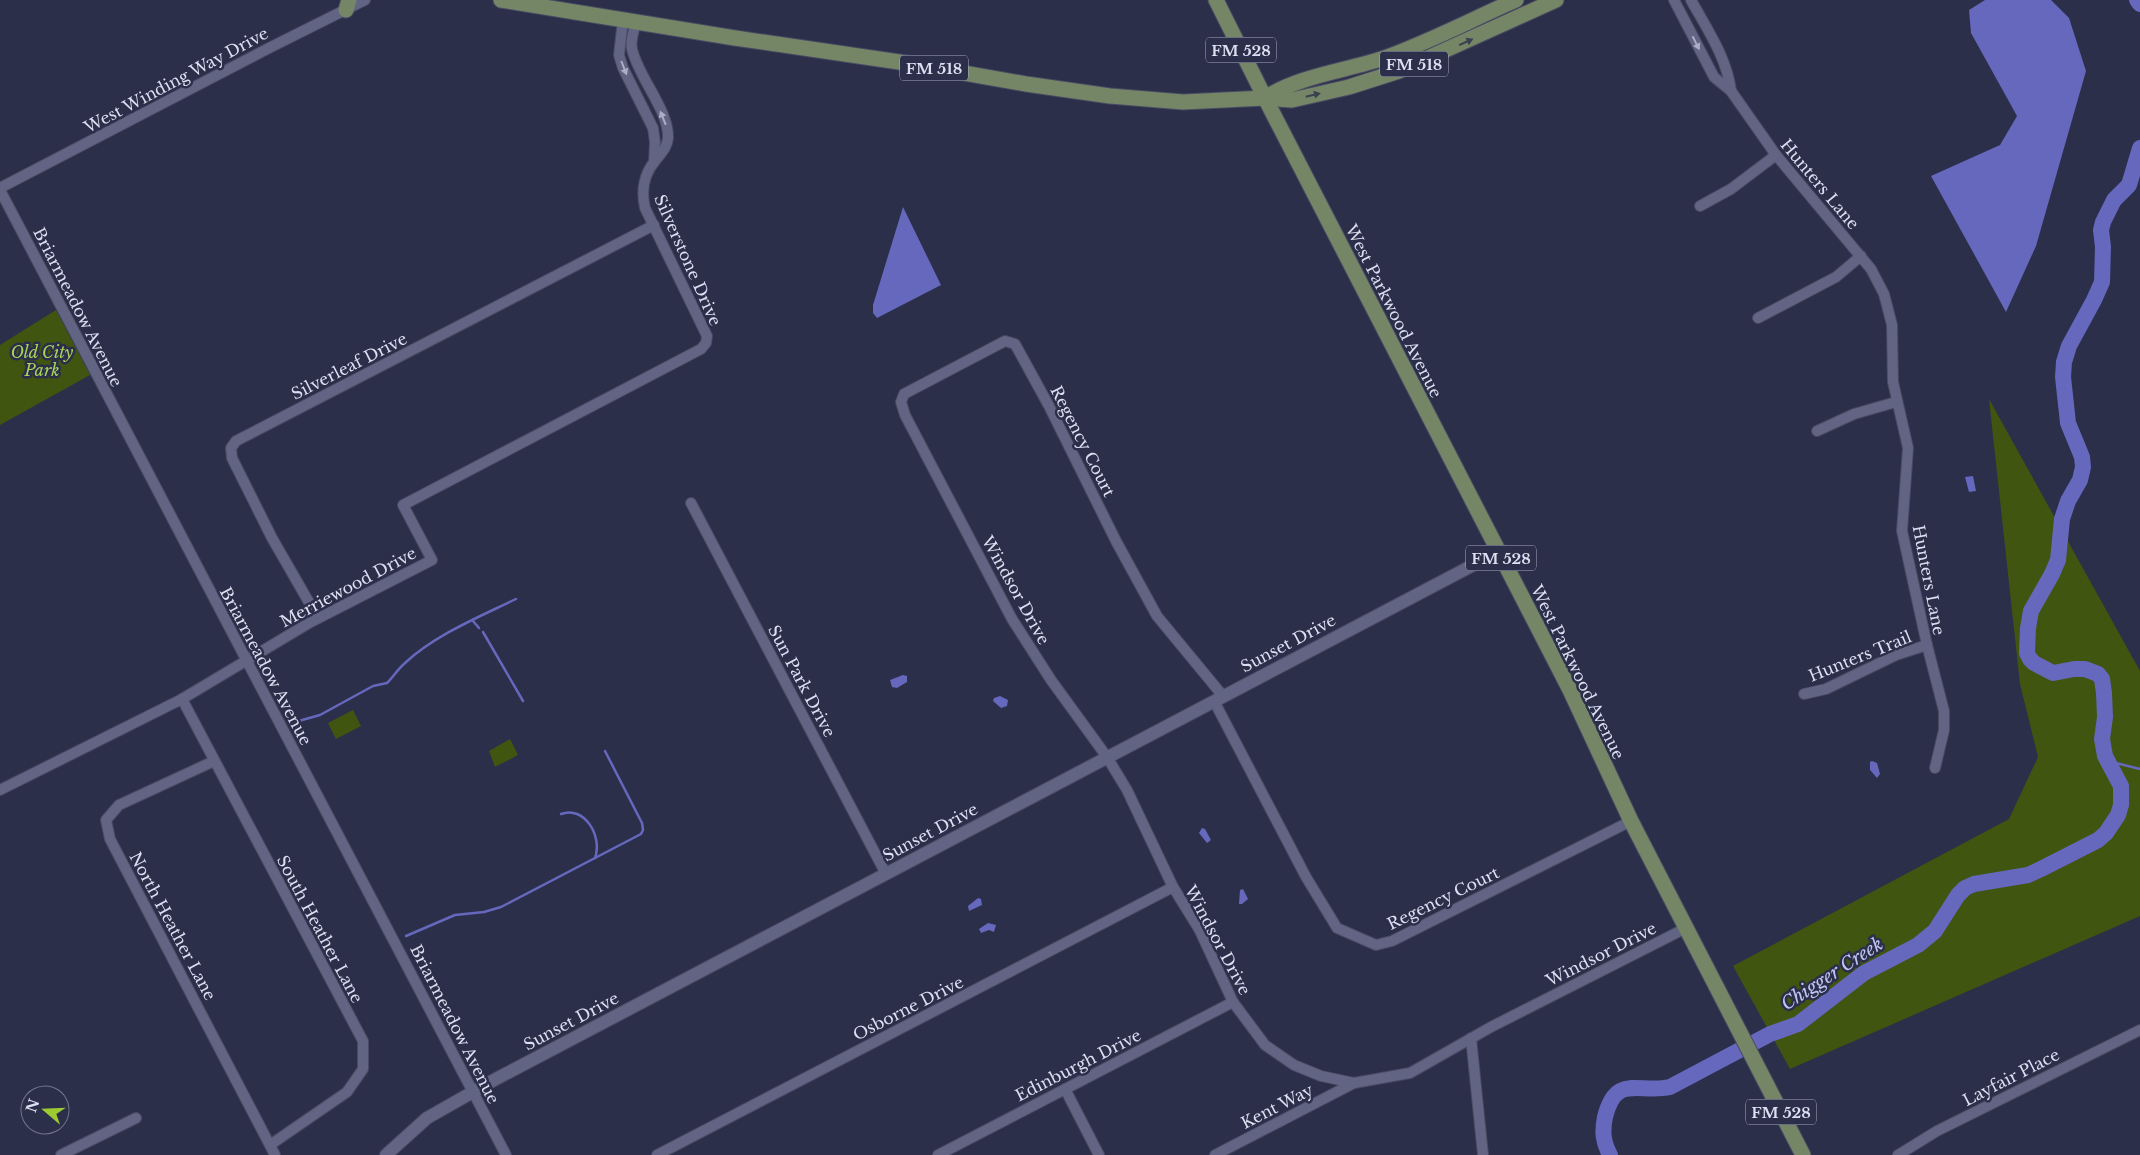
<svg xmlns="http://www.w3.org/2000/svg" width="2140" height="1155" font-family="'Libre Baskerville',serif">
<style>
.green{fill:#405510}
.water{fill:#6568bc}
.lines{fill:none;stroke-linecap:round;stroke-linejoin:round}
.stream{stroke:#6568bc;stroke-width:2.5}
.river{stroke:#6568bc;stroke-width:16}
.minor-casing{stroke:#494a62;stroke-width:12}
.tertiary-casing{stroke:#494a62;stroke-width:14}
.primary-casing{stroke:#494a62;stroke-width:17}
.minor{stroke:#616483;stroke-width:10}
.tertiary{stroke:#616483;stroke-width:12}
.primary{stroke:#758667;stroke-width:15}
.oneway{fill:#3b4050}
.oneway2{fill:#abaec5}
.labels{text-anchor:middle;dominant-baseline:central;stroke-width:5;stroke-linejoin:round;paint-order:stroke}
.shield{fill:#2c2f4a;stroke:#a7aabf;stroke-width:1}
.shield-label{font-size:15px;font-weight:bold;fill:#dcdff1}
.street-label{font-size:16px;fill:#dcdff1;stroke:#2c2f4a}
.park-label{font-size:16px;font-style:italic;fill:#aad459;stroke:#2c2f4a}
.water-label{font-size:18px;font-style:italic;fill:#c0c6f3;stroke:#2c2f4a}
</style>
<rect width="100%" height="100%" fill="#2c2f4a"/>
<g class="green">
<path d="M56,310L90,375L0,425V345Z"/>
<path d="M1989,399L2140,671V916L1790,1069L1733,966L2009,819L2038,757L2020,684Z"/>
<path d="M353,710L361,726L336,739L328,723Z"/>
<path d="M510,739L518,755L495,767L489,751Z"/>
</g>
<g class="water">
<path d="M1985,0H2051L2069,18L2086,71L2036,246L2006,312L1931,176L2000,145L2017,116L1971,33L1969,10Z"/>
<path d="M903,207L941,285L877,318L873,313V305Z"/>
<path d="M1973,476L1976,491L1969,492L1965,477Z"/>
<path d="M903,675L907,676V682L897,688L892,687L890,680Z"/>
<path d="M1000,696L1008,700L1007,706L1001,708L993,701L994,698Z"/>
<path d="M1872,761L1877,763L1880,774L1877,778L1870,770V762Z"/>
<path d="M1202,828L1205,829L1211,840L1207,843L1199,833Z"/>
<path d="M1243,889L1248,899L1242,904H1239L1240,890Z"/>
<path d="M978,898L981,899L982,905L969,911L968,906Z"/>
<path d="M988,923L996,925L994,932L989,930L981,933L979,929Z"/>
</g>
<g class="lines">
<g class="stream">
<path d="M473,621L479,628"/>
<path d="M483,632L523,701"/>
<path d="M295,722L320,715L373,686L387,683C393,677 398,669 405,663C435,635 479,617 516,599"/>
<path d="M2108,761L2140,769"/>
<path d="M561,814C584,805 603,836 595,858"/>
<path d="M406,936L455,915L484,912L501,907L641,834L643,830L642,823L605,751"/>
</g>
<g class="river">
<path d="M2137,0L2140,4"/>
<path d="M1610,1155C1603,1142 1602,1132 1605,1117C1616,1073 1639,1094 1670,1087L1770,1034L1798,1024L1864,973L1918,945L1935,931L1958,895L1965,888L1974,884L2028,875L2041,869L2098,840L2106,833L2118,815L2121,805V786L2105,756L2102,739L2105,717L2104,693L2102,679L2098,674L2085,669H2074L2053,673L2034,663L2030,659L2027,653L2028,628L2031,611L2052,574L2058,560L2062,519L2068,501L2080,480L2083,467L2082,457L2068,423L2063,377L2064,362L2069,346L2094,300L2102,282L2103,247L2101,230L2103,222L2114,200L2129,185L2140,148"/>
</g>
<g class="minor-casing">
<g id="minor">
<path d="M1674,0L1714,77L1731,91L1776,155L1871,269L1884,294L1892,325L1893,382L1908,448L1902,531L1927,645L1944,711V730L1935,768"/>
<path d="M1691,0C1707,29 1727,58 1731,91"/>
<path d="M623,20L619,55L623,68L653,128L655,142L654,162"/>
<path d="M0,188L271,47L365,0"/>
<path d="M0,190L506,1155"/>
<path d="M1700,206L1731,189L1776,155"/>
<path d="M1758,318L1836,277L1861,256"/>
<path d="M1817,431L1854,414L1896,402"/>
<path d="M691,503L886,874"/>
<path d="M318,618L272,538L232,458L231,448L236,441L654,225"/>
<path d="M1804,694L1826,689L1896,655L1927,645"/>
<path d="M1223,696L1157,616L1116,541L1049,406L1015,344L1005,341L904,394L901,402L905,415L1012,619L1051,680L1107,757L1127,790L1173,887L1199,929L1233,1002L1265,1045L1294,1065L1321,1076L1354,1083L1410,1073L1491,1027L1686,928"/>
<path d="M182,699L363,1041V1069L347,1092L270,1145"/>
<path d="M1214,701L1306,877L1337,928L1376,945L1392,941L1631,821"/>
<path d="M214,761L119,805L106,820L110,839L275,1155"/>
<path d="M0,790L182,699L309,623L432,560L403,505L701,349L706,343L707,336L645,208C641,191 644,174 655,161C661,153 667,148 668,138C669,110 638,77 632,49C630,41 634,30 636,22"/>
<path d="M1471,1038L1483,1155"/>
<path d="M1065,1089L1099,1155"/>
<path d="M61,1155L136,1118"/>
<path d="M657,1155L1173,887"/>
<path d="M938,1155L1233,1002"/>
<path d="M1215,1155L1354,1083"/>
<path d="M1898,1155L1937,1131L2140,1030"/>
</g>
</g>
<g class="tertiary-casing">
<path id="tertiary" d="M386,1155L427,1118L494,1080L1498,552"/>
</g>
<g class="primary-casing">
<g id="primary">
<path d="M501,0L735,38L913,64L1026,84L1110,96L1183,102L1265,98L1292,100L1349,87L1399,71L1556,0"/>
<path d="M1216,0L1265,98L1570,690L1631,821L1803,1155"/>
<path d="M346,10L349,0"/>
<path d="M1265,98C1300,75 1347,71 1387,57C1431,41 1473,19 1516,0"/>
</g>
</g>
<use href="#minor" class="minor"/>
<use href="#tertiary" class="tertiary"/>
<use href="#primary" class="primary"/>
</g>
<defs><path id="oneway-solid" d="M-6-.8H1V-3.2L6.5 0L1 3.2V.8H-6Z" transform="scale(1.25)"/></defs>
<g class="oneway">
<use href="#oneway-solid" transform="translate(1466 42) rotate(-24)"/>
<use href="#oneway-solid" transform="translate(1313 95) rotate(-13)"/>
</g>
<g class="oneway2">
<use href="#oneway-solid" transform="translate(1696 43) rotate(63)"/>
<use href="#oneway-solid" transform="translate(624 68) rotate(69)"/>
<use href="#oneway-solid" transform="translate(663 118) rotate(-112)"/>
</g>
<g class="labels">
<g class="shield">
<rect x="1206" y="37.5" width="70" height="25" rx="4"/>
<rect x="1380" y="51.5" width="68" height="25" rx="4"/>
<rect x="900" y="55.5" width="68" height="25" rx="4"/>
<rect x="1466" y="545.5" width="70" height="25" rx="4"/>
<rect x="1746" y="1099.5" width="70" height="25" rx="4"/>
</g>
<g class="shield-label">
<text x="1241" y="50">FM 528</text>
<text x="1414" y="64">FM 518</text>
<text x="934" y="68">FM 518</text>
<text x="1501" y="558">FM 528</text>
<text x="1781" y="1112">FM 528</text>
</g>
<g class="street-label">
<text transform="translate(176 80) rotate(-28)">West Winding Way Drive</text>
<text transform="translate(1820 184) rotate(50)">Hunters Lane</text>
<text transform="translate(688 260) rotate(66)">Silverstone Drive</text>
<text transform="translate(78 307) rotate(63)">Briarmeadow Avenue</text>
<text transform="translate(1394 311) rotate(63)">West Parkwood Avenue</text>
<text transform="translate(349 366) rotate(-27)">Silverleaf Drive</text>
<text transform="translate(1083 441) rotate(63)">Regency Court</text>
<text transform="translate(1929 580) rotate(79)">Hunters Lane</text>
<text transform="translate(348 587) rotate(-28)">Merriewood Drive</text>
<text transform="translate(1016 590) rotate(61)">Windsor Drive</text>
<text transform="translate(1288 643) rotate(-28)">Sunset Drive</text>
<text transform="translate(1860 656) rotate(-22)">Hunters Trail</text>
<text transform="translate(266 666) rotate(62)">Briarmeadow Avenue</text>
<text transform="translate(1578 672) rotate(64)">West Parkwood Avenue</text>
<text transform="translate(802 681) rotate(62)">Sun Park Drive</text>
<text transform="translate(930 832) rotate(-28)">Sunset Drive</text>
<text transform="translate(1443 898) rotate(-26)">Regency Court</text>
<text transform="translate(173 926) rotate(62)">North Heather Lane</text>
<text transform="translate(320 929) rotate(62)">South Heather Lane</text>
<text transform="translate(1218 940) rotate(62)">Windsor Drive</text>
<text transform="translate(1601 954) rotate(-27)">Windsor Drive</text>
<text transform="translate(908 1008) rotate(-27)">Osborne Drive</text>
<text transform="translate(571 1021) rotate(-28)">Sunset Drive</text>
<text transform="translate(455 1024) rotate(63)">Briarmeadow Avenue</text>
<text transform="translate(1078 1065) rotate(-27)">Edinburgh Drive</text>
<text transform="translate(2011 1077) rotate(-27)">Layfair Place</text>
<text transform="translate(1277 1106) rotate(-27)">Kent Way</text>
</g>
<g class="park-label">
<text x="42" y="352">Old City<tspan x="42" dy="18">Park</tspan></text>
</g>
<g class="water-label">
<text transform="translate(1832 974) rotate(-33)">Chigger Creek</text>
</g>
</g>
<g transform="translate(45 1110) rotate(289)"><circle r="24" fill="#2c2f4a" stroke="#72758d"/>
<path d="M0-4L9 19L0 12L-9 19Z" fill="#9cca31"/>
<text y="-8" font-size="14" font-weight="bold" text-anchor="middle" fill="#dcdff1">N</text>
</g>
</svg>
